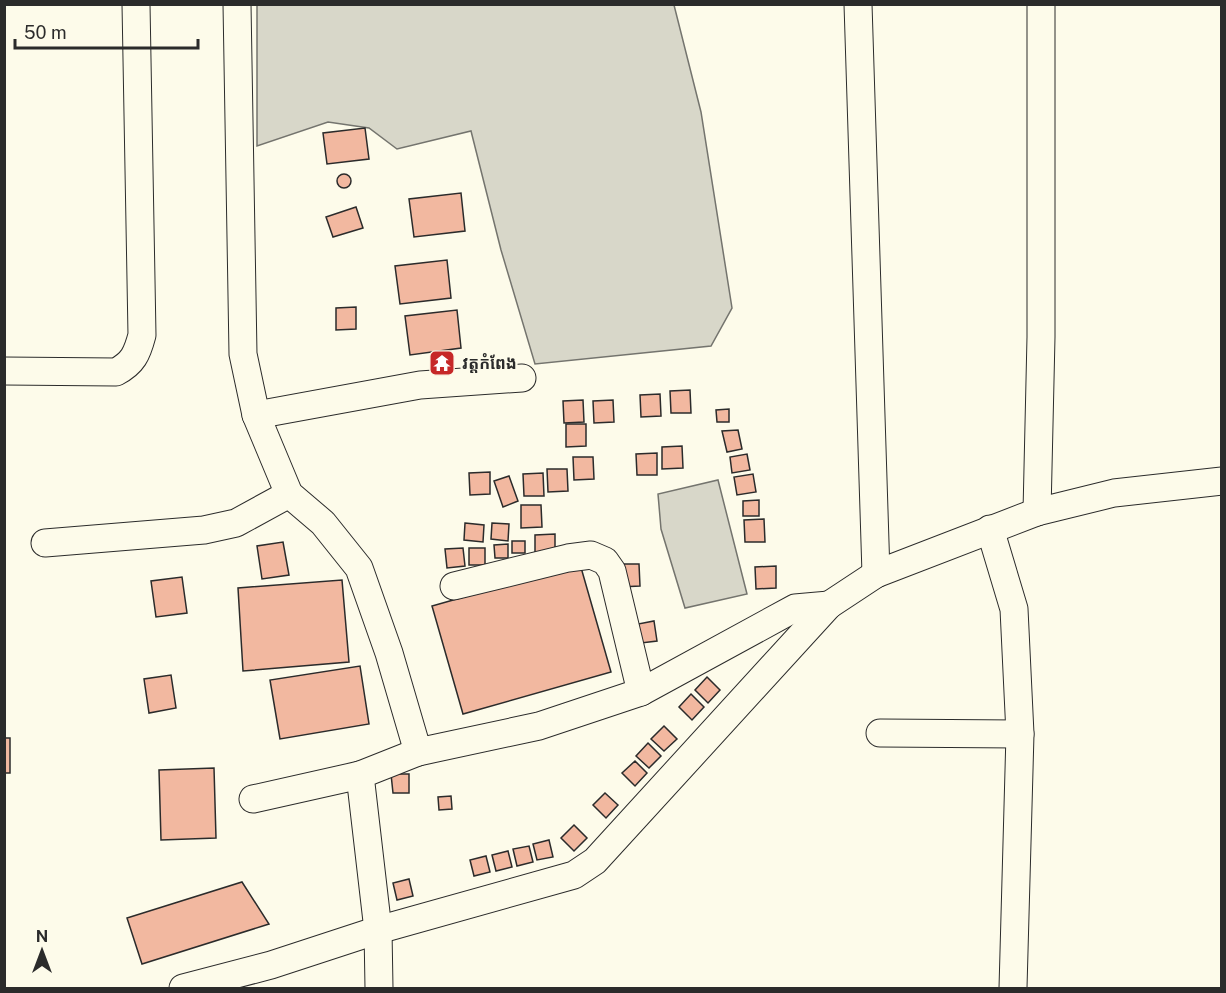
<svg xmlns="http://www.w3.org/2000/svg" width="1226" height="993" font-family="'Public Sans','Noto Sans Khmer',sans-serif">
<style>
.water{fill:#d8d7c9;stroke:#74746e;stroke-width:1.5}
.building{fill:#f2b8a0;stroke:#2b2b2b;stroke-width:1.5}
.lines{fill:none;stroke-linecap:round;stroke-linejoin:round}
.minor-casing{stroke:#2b2b2b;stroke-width:29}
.minor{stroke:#fdfbea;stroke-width:27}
.labels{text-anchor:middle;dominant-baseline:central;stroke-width:4.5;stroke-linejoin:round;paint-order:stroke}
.poi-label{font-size:16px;font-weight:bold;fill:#2b2b2b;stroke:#fdfbea;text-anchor:start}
</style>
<rect width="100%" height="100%" fill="#fdfbea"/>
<g class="water">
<path d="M257,5H674L701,112L732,308L711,346L535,364L501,250L471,131L397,149L369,128L328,122L257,146Z"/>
<path d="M718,480L747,594L685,608L661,529L658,494Z"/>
</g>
<g class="building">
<path d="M365,128L369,159L327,164L323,133Z"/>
<circle cx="344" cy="181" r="7"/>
<path d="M461,193L465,231L414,237L409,199Z"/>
<path d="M356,207L363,228L333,237L326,217Z"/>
<path d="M447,260L451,298L400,304L395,266Z"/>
<path d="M356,307V329L336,330V308Z"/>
<path d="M457,310L461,348L410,355L405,316Z"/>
<path d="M690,390L691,413H671L670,391Z"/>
<path d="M660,394L661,416L641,417L640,395Z"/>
<path d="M583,400L584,422L564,423L563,401Z"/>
<path d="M613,400L614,422L594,423L593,401Z"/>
<path d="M729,409V422H717L716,410Z"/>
<path d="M566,424H586V446L566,447Z"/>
<path d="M738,430L742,449L727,452L722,431Z"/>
<path d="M682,446L683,468L662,469V447Z"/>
<path d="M657,453V475H637L636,454Z"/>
<path d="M747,454L750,470L732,473L730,457Z"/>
<path d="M573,457H593L594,479L574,480Z"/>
<path d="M547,469H567L568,491L548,492Z"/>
<path d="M490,472V494L470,495L469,473Z"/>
<path d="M543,473L544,496H524L523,474Z"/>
<path d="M753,474L756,492L737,495L734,477Z"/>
<path d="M509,476L518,501L503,507L494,481Z"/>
<path d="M759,500V516H743V501Z"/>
<path d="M521,505H541L542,527L521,528Z"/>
<path d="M764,519L765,542H745L744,520Z"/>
<path d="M465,523L484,525L483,542L464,540Z"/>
<path d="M492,523L509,524L508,541L491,539Z"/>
<path d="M555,534V556L535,557V535Z"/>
<rect x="512" y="541" width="13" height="12"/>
<path d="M283,542L289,575L262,579L257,546Z"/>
<path d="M508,544V558H495L494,545Z"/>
<path d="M463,548L465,566L447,568L445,549Z"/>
<rect x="469" y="548" width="16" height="17"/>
<path d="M580,564L611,672L463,714L432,606Z"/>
<path d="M619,564H639L640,586L620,587Z"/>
<path d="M776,566V588L756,589L755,567Z"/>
<path d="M182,577L187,613L156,617L151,581Z"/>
<path d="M342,580L349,662L243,671L238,588Z"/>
<path d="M654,621L657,641L641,643L638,624Z"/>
<path d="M360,666L369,724L280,739L270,680Z"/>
<path d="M171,675L176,708L149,713L144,679Z"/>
<path d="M707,677L720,690L708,703L695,690Z"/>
<path d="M691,694L704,707L692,720L679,707Z"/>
<path d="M664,726L677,739L664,751L651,739Z"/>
<rect x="4" y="738" width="6" height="35"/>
<path d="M648,743L661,756L649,768L636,756Z"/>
<path d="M635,761L647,773L635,786L622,773Z"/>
<path d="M214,768L216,838L161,840L159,770Z"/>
<path d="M391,774H409V793H393Z"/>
<path d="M605,793L618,805L606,818L593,805Z"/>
<path d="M451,796L452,809L439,810L438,797Z"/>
<path d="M574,825L587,838L574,851L561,838Z"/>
<path d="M549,840L553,857L537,860L533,844Z"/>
<path d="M529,846L533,862L517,866L513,849Z"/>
<path d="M508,851L512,867L496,871L492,855Z"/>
<path d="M486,856L490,872L474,876L470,860Z"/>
<path d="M409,879L413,896L397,900L393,883Z"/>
<path d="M242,882L269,924L142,964L127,918Z"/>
</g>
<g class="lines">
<g class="minor-casing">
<g id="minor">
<path d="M237,4L243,354L256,415L289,494L323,523L359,568L389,653L418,752L539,726L641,692L795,608L829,605"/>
<path d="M858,4L876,574"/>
<path d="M4,371L116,372C133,363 137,354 142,335L136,4"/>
<path d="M256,415L420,385L522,378"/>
<path d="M1037,512L1041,337V4"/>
<path d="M990,529L1014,609L1020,734L1013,988"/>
<path d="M45,543L204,530L236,523L289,494"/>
<path d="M454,586L568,558L591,555L605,561L612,571L641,692"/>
<path d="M880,733L1020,734"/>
<path d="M253,799L360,775"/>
<path d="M183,988L271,965L378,930L574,875L595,861L829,605L876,574L1037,512L1114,493L1222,481"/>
<path d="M379,988L378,930L360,775L418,752"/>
</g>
</g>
<use href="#minor" class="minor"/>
</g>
<defs>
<g id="temple-square" transform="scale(1.35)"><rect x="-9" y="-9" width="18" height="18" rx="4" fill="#c62828" stroke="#fdfbea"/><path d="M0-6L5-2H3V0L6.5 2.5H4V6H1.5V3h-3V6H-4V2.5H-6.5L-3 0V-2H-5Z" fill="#fff"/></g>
</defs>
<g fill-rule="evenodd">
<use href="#temple-square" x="442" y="363"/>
</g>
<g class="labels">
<g class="poi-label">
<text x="462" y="363">វត្តកំពែង</text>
</g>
</g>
<rect width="1226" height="993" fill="none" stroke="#2b2b2b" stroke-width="12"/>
<g transform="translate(42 951)" stroke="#fdfbea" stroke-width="4.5" paint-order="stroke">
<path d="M0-4.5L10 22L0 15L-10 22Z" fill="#2b2b2b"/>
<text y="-9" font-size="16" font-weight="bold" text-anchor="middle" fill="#2b2b2b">N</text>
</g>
<path d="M15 39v9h183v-9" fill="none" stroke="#2b2b2b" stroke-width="3"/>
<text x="24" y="39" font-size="18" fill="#2b2b2b" stroke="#fdfbea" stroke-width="4.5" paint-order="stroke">50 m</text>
</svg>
